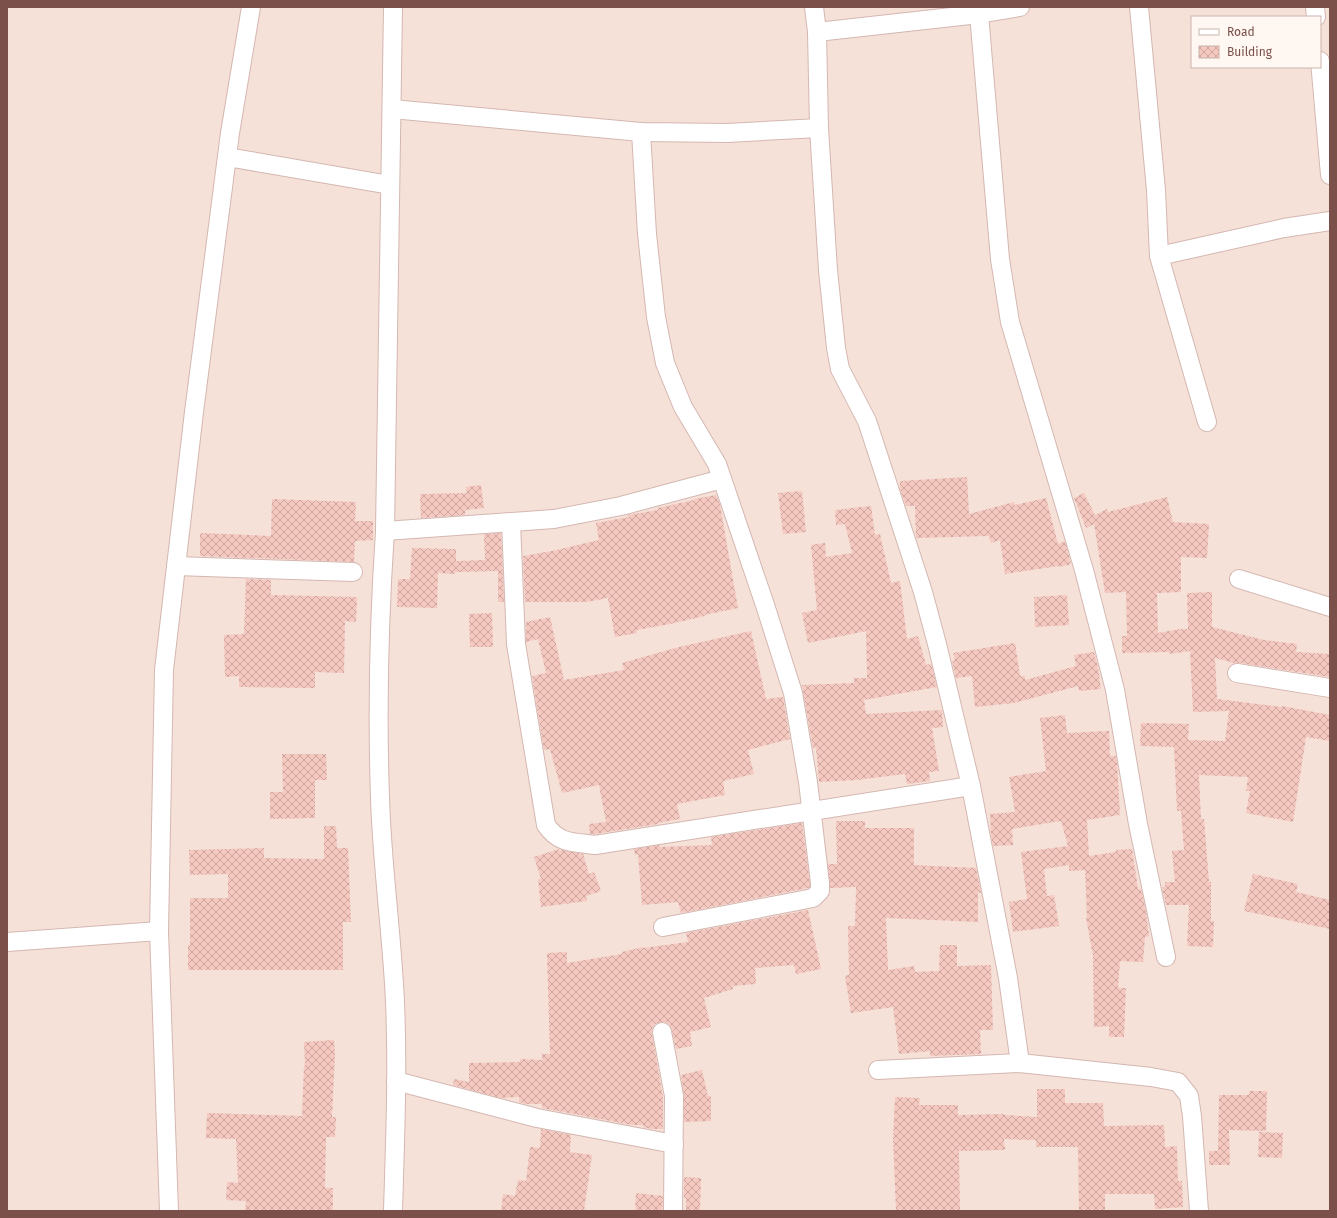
<svg xmlns="http://www.w3.org/2000/svg" width="1337" height="1218" font-family="'Fira Sans',sans-serif">
<style>
.residential{fill:#f6e1d8;fill-rule:evenodd}
.building{fill:url(#building-cross-hatch)}
.lines{fill:none;stroke-linecap:round;stroke-linejoin:round}
.street-casing{stroke:#d4b7b1;stroke-width:20}
.street{stroke:#fff;stroke-width:18}
</style>
<defs>
<pattern id="building-cross-hatch" width="8" height="8" patternUnits="userSpaceOnUse"><rect width="8" height="8" fill="#f5c8c0"/><path d="M0 0l8 8M0 8l8-8" fill="none" stroke="#cba59e"/></pattern>
</defs>
<rect width="100%" height="100%" fill="#fef1ea"/>
<path class="residential" d="M7,7H1330V1211H7ZM1192,17H1320V67H1192Z"/>
<g class="building">
<path d="M967,477L969,514L1014,502L1015,505L1046,498L1058,544L1065,541L1071,564L1060,567L1059,566L1005,574L1000,540L991,543L989,536L916,538L915,506H906L900,489V481Z"/>
<path d="M481,485L484,508L465,510V515L421,518L420,494L467,493L466,487Z"/>
<path d="M802,491L806,532L783,534L778,493Z"/>
<path d="M1084,493L1095,515L1107,509L1108,512L1167,497L1173,522L1209,524L1207,558L1181,557V592L1157,593L1158,633L1180,629H1188L1187,593L1212,592V627L1264,640L1297,644L1296,652L1330,654V677L1239,663H1234L1215,658L1217,699L1282,707V706L1330,715V741L1306,737L1293,822L1246,813L1250,791H1246L1248,777L1199,775L1201,819H1204L1209,882H1211V921H1214L1213,947L1187,946L1189,905H1166L1162,887H1165V882H1175L1172,851L1184,850L1181,811H1177L1174,747L1140,746L1141,723L1189,724L1188,740L1225,741L1229,711L1193,712L1190,651L1169,654V652L1122,653V636H1127L1126,592L1105,593L1094,524L1086,528L1074,498Z"/>
<path d="M716,495L720,505L738,608L704,615L705,616L670,624L637,630V633L615,637L608,598L586,602H525L523,556L552,551L599,540L596,523L629,517L628,515L658,510V508L694,500V499Z"/>
<path d="M272,499L356,502L355,521H373V540L355,541L354,562L200,556V533L271,536Z"/>
<path d="M871,506L875,535L880,534L891,583L900,581L907,639L918,636L926,665L931,664L937,687L864,700L866,714L942,710L943,727L932,728L939,771L929,772L930,781L907,784L905,774L856,780L819,782L816,748H813L802,685L854,683V678H867L866,631L808,643L802,613L817,610L811,545L825,543L826,557L852,553L845,524L836,525L835,510Z"/>
<path d="M501,533L504,602H498V571L455,572V574L438,573L437,608L397,607L398,579H410L412,548L456,549V561L485,560L484,534Z"/>
<path d="M246,579L271,580V595L357,597L356,622L345,621L344,673L315,672V688L239,687V676L225,677L224,635L244,634Z"/>
<path d="M1067,595L1069,625L1035,627L1034,597Z"/>
<path d="M492,613L493,647H470L469,614Z"/>
<path d="M550,617L564,680L624,670L622,663L679,647L751,631L766,699L783,697L790,739L748,750L754,774L723,781L725,795L677,804L680,819L658,823V824L595,834H590L589,824L606,822L599,785L562,793L550,749L544,750L532,676L546,673L538,639L526,642V622Z"/>
<path d="M1015,643L1020,676H1025V680L1076,666L1074,655L1094,652L1098,667L1101,689L1079,691L1078,686L1014,703L975,707L972,676L956,678L952,661L955,660L953,653Z"/>
<path d="M1065,715L1067,733L1109,731L1110,756H1116L1117,761L1120,815L1087,820L1089,856L1116,852V850L1132,849L1138,889H1141L1146,911L1149,936L1145,937L1143,962L1120,961L1118,988H1126L1124,1037H1109V1026L1094,1027L1093,956L1086,918H1087L1085,870L1069,871V865L1044,869L1047,896L1054,895L1059,926L1013,932L1009,902L1027,899L1021,852L1068,846L1061,821L1012,829L1013,845L993,846L991,835L990,814L1015,812L1009,777L1046,771L1040,718Z"/>
<path d="M282,754H326L327,780H315V818L270,819V792H283Z"/>
<path d="M836,821H865V828H914V865L976,868L981,893L978,892V922L886,918L888,970L914,966L915,972L939,971L940,945H957V966L991,965L993,1030H980L981,1054L930,1056V1051L899,1054L893,1007L851,1013L845,976L849,975L848,926H855L856,887L830,888L828,864H837Z"/>
<path d="M802,823L810,884V887L808,888L681,913L678,902L642,905L638,854L635,855L634,849L660,845V847L712,845L711,837Z"/>
<path d="M324,826H336L337,848H348L351,922H343V970H188V945H190V898H228V874L190,875L189,850L264,848V858L324,859Z"/>
<path d="M559,849V851L562,850L583,854L589,874L594,872L601,891L586,896L587,901L541,907L538,879H541L534,857Z"/>
<path d="M1253,874L1298,884L1296,892L1330,900V929L1244,911Z"/>
<path d="M808,910L821,969L796,974L794,965L755,968L756,984L732,986L733,989L704,998L711,1027L690,1032L692,1046L676,1049L672,1030L670,1025L666,1022H660L655,1024L652,1028V1034L663,1097V1129H652L643,1127V1125H632L542,1108V1104H525L519,1102V1097L500,1098L453,1085L454,1079L469,1082V1063L520,1062V1059L542,1060V1054H550L547,953L567,952V963L622,954V952L643,947V948L688,942L686,933Z"/>
<path d="M334,1040L335,1055L332,1117H336L335,1137H326L325,1188H333V1211H245L246,1201L226,1200L227,1182L238,1183L236,1139L206,1138L207,1113L302,1116L304,1065H305L304,1042Z"/>
<path d="M702,1070L708,1096H711V1121L684,1122V1096L681,1075Z"/>
<path d="M1037,1089H1065V1103H1103L1104,1126L1164,1125L1165,1147L1177,1146L1178,1181H1182L1183,1207L1155,1209L1154,1194H1105V1211H1079L1078,1147H1036V1140L1004,1139L1005,1150L959,1151L960,1211H896L893,1139L895,1097L920,1098L919,1105H958V1115L1004,1114V1115L1037,1117Z"/>
<path d="M1249,1091H1267L1266,1131L1229,1130L1230,1165H1209V1151H1218L1219,1095H1249Z"/>
<path d="M541,1129L571,1135L570,1152L592,1155L584,1211H501L503,1194L515,1196L518,1180L526,1181L530,1147L540,1148Z"/>
<path d="M1259,1132L1283,1133L1282,1158L1258,1157Z"/>
<path d="M684,1177L701,1178L700,1211H686V1198H684Z"/>
<path d="M636,1193L663,1196L662,1211H635Z"/>
</g>
<g class="lines">
<g class="street-casing">
<g id="street">
<path d="M393,7L385,531C379,620 377,709 380,798C382,866 392,934 395,1002C398,1072 395,1142 393,1211"/>
<path d="M814,7L817,32L819,128L828,270L836,348L840,369L867,421L923,592L937,644L971,786L1008,978L1020,1063"/>
<path d="M1139,7L1156,190L1159,256L1207,422"/>
<path d="M1315,7L1316,17"/>
<path d="M979,14L1000,259L1010,322L1084,570L1115,690L1138,824L1166,957"/>
<path d="M817,32L979,14L1020,7"/>
<path d="M1320,61L1330,175"/>
<path d="M392,109L641,132L727,133L819,128"/>
<path d="M641,132L647,234L656,317L665,363L683,407L717,464L765,605L793,693L808,782L820,883V891L813,898L663,927"/>
<path d="M227,157L390,185"/>
<path d="M1159,256L1284,228L1330,221"/>
<path d="M511,522L516,644L546,825C559,844 573,842 595,845L971,786"/>
<path d="M385,531L554,519L621,506L722,479"/>
<path d="M176,566L353,572"/>
<path d="M1239,579L1330,607"/>
<path d="M1237,673L1330,688"/>
<path d="M7,942L159,931"/>
<path d="M662,1032L674,1096L673,1211"/>
<path d="M878,1070L1020,1063L1151,1077L1178,1082L1189,1096L1192,1116L1199,1211"/>
<path d="M396,1081L537,1118L674,1144"/>
<path d="M169,1211L159,931L164,670L194,412L230,133L251,7"/>
</g>
</g>
<use href="#street" class="street"/>
</g>
<rect width="1337" height="1218" fill="none" stroke="#7b504a" stroke-width="16"/>
<rect x="1191" y="16" width="130" height="52" fill="#fff7f2" stroke="#cab4af"/>
<rect x="1199" y="29" width="20" height="6" fill="#ffffff" stroke="#cab4af"/>
<text x="1227" y="36" font-size="12" fill="#7b504a">Road</text>
<rect x="1199" y="46" width="20" height="12" fill="url(#building-cross-hatch)" stroke="#cab4af"/>
<text x="1227" y="56" font-size="12" fill="#7b504a">Building</text>
</svg>
